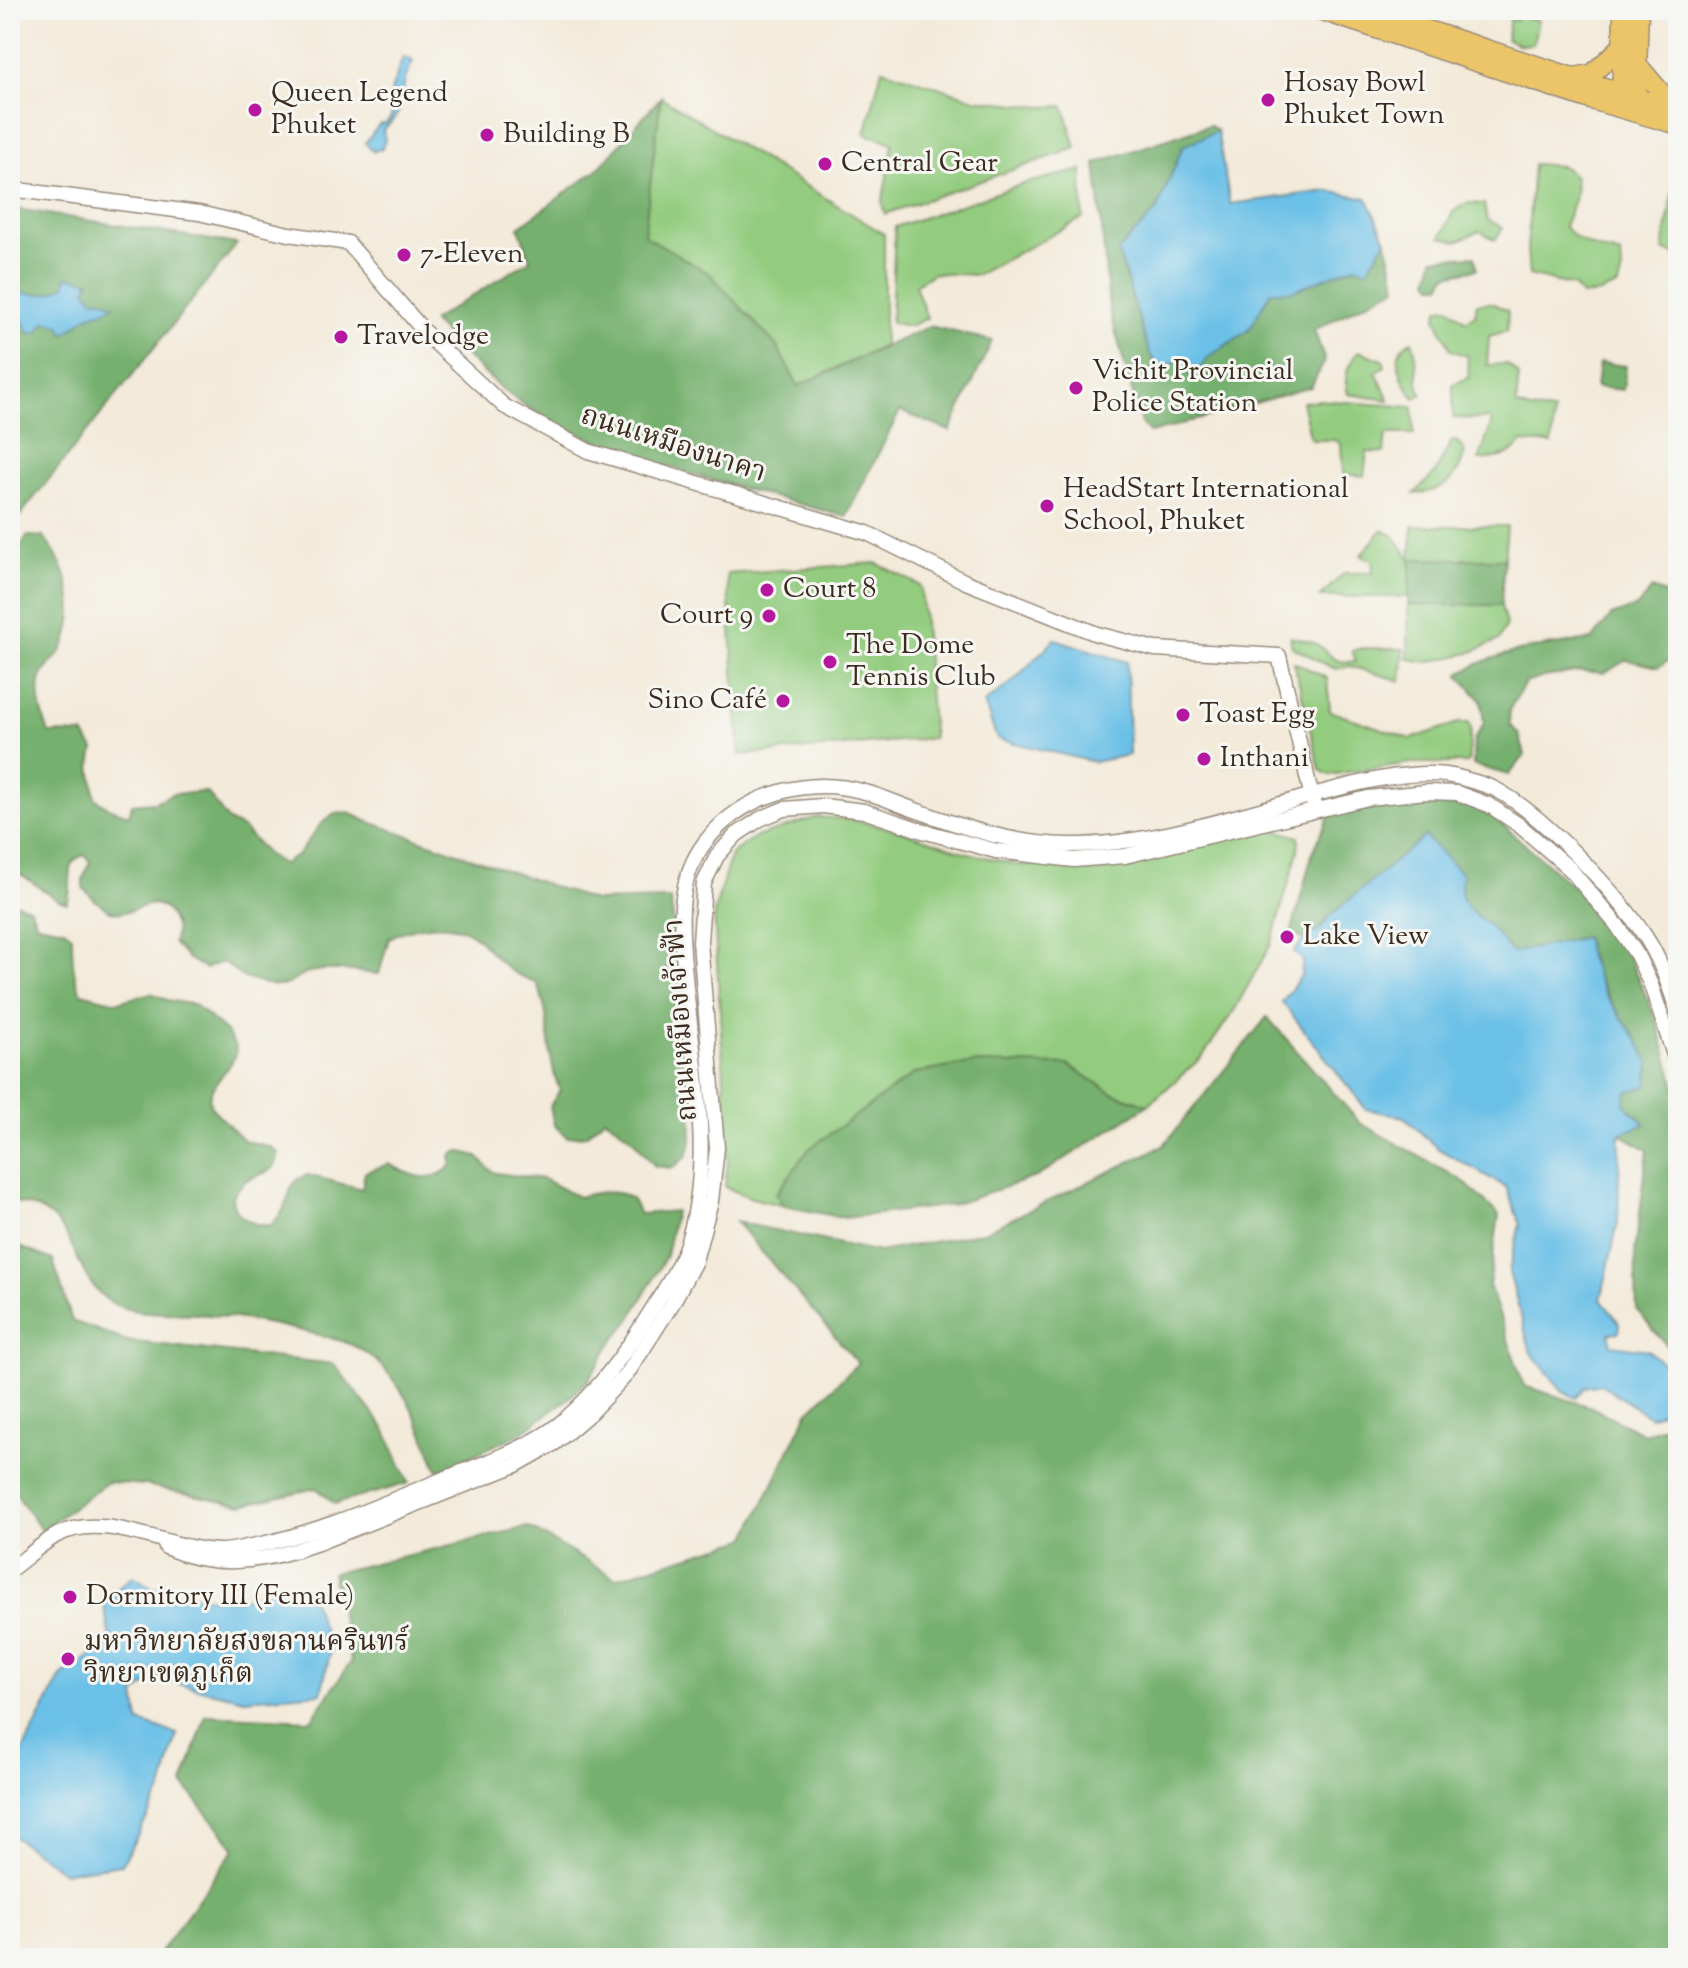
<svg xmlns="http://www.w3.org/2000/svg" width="1688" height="1968" font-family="'Sorts Mill Goudy','Noto Serif Thai',serif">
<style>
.green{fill:#93cc7f;stroke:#677b4e;stroke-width:2}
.forest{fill:#76b06e;stroke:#586d46;stroke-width:2}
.water{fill:#6ac0e7;stroke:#527582;stroke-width:2}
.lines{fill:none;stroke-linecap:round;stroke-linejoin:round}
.minor-casing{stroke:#978a7c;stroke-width:17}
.major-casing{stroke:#978a7c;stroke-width:21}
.minor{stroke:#fff;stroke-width:14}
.major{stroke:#ecc569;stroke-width:18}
.poi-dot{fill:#b5179e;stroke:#f6f6f2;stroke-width:3}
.labels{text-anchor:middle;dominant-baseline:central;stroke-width:6;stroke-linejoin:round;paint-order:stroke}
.poi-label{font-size:28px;fill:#3b2a1e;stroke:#f6f6f2;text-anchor:start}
.street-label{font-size:28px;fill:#3b2a1e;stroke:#f6f6f2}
</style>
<rect width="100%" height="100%" fill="#f6f6f2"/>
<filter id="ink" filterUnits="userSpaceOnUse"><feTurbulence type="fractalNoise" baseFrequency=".0125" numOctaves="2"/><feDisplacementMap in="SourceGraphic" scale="16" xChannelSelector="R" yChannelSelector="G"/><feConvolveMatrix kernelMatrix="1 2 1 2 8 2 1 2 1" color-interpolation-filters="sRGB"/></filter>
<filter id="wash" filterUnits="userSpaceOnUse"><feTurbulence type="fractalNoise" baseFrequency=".006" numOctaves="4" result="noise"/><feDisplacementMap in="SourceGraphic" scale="32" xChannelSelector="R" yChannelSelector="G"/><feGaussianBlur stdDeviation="1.8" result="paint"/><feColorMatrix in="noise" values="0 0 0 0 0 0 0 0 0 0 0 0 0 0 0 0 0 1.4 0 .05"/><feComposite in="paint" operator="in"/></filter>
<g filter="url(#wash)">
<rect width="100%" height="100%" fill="#f3ead9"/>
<g class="green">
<path d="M1520,11L1526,14V18L1538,20L1533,44L1520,45L1506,39L1510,19L1515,20Z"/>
<path d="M882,69L975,99L1043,107L1064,106L1076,148L885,214L882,204L893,143L865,134Z"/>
<path d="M661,97L884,234V346L798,386L776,345L643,235Z"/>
<path d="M1678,158V256L1663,250Z"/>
<path d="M1533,164L1562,166L1574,175C1579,194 1571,209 1564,226C1579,245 1599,249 1621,255L1622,270L1618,286L1600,293L1582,296L1573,286L1529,275L1527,250Z"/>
<path d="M1082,170L1083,218L977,275L934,273L915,285L927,318L910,326L891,323L895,227L1026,183Z"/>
<path d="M1467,203L1484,204L1487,219L1503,228L1495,240L1480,231L1457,241L1441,237L1453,212Z"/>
<path d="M1477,303H1492L1508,311L1507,331L1489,336L1487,365L1507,364L1519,375L1516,405L1530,410L1554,412L1552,444L1522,442C1512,458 1496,458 1479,460L1491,425L1490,419L1453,418V384L1469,378L1467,356L1451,350L1436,318L1439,308L1449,307L1466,321L1475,315Z"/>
<path d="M1412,341C1420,358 1413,377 1422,394L1415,398C1402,384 1387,350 1412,341Z"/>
<path d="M1359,351L1383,360L1385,366L1376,372L1389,400L1348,394C1343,376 1347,365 1359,351Z"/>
<path d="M1318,400L1413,407L1414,434H1386L1384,453L1367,452L1364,476L1343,474L1341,444L1334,440H1311L1302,402Z"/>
<path d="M1452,440L1458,442L1465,452C1457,482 1444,491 1414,494L1435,473Z"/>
<path d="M1413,526H1507L1504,559H1411L1409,597H1320L1344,573H1373L1372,560L1361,555L1382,530L1393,535L1410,558Z"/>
<path d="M876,563L921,586L933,738L740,755L727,574Z"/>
<path d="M1408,605H1501L1506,625L1499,640L1470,653L1428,662L1408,659Z"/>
<path d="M1290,637C1298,639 1308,640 1316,644C1335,654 1327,664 1356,661L1352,651L1362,648L1404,649L1401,681L1350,666L1335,669L1292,647Z"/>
<path d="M1294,662L1327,678L1330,711L1411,739L1458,723H1469L1471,729L1468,763H1411L1329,775L1320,770Z"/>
<path d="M817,817L855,820L901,831L964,852L1019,865H1078L1266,827L1299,837L1298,851L1271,944L1235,1009L1202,1057L1148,1105L1113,1093L1068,1065L776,1193L784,1206L752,1198L725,1187L728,1159L724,1079L714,913L731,854L753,838Z"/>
</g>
<g class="forest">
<path d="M661,97L644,235L710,274L776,345L798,386L930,326L992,341L950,431L900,411L846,517C742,487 633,465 538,413C497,391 464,353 432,321L530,260L519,227L598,169Z"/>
<path d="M1210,125L1217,131L1183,146L1157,210L1118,251L1150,354L1161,369L1178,360L1193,378L1208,357L1249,330L1271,291H1292L1355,266L1367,269L1386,240L1397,287L1314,330L1325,361L1311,387L1150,433L1141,423L1109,308L1096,163Z"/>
<path d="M10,208L237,244L10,528Z"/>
<path d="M1475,256L1477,269L1447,275L1441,285H1433L1429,280L1434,258Z"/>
<path d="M1599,363L1626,366L1623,390L1596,387Z"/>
<path d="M27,536L44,537C68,568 82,609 63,648C57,659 46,665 41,678C36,695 43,718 49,733L83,734L94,749L91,765L95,798L111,809L129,815L132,804L155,802L172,794L207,792L228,821L244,829L267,854L283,864L298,855L320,825L333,814L350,813L367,821L594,901L670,899L680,963L691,1091L692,1140L687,1156L673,1168L655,1166L632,1138L605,1118L586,1135L567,1137L554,1125L550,1106L560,1090C544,1054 553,1015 536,982C505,973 499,959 477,938C455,918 413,925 389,938L379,974C357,972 332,967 311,972C298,974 291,987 277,986C268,985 249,981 241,976C223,964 230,957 205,969L187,958L173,943C176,933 177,929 172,919C157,887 134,918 114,912C103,909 91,896 83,888V879L90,861L85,855C62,860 75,886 67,903L58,900L10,867V849L18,833L15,824L10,825V649C29,619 10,584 17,553C19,547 24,542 27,536Z"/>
<path d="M1411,559H1504L1501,605H1408Z"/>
<path d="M1652,589L1676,598L1678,596V655L1658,667L1627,660L1604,673L1582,671L1544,677L1525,683L1509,710L1510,725L1519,734L1525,755L1509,775L1473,765L1474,740L1484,723L1481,700L1459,675C1491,651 1552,645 1592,640L1611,616L1637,607Z"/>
<path d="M1434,797L1471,806L1494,817L1587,899L1627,953L1657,1021L1678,1096V1359L1637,1310L1635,1251L1648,1150L1620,1134L1645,1124L1624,1104L1638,1041C1614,1008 1592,978 1585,937L1512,954L1488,924L1471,915L1459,893L1331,915L1319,931L1304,939L1291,934L1312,854L1331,812Z"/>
<path d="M13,902L30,908L37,924L64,929L72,935C72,956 72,973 81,993L117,1002L151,993L167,1000L195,1005L226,1032L236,1048L235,1057L212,1089L209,1099L211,1107L243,1140L271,1147L278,1153C279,1174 260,1172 246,1181C240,1185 236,1191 232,1197C233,1216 253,1227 271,1225C276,1219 282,1214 284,1208C291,1193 289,1179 308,1175L362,1189L365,1172L389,1164C411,1176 432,1186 452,1165L451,1155L459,1151L477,1156L489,1169L496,1173L543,1179L578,1197C592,1193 618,1188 630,1198C634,1202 636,1210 640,1214L675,1211L666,1256L630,1320L612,1342L589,1379L568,1399L520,1434L438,1471C422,1428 400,1369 356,1347C338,1338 317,1335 298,1330C264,1322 231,1316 196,1314C171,1312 134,1316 112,1303C64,1274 85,1209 10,1202V907Z"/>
<path d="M1267,1017L1360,1123L1463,1181L1499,1215L1489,1285L1524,1386L1591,1407L1644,1434L1678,1421V1958H156L235,1848L183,1784L206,1715L311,1720L351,1662L332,1573L528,1527L616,1578L746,1539L808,1412L858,1363L736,1222L879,1252L984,1232L1163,1146Z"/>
<path d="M975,1063L1068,1065L1113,1093L1148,1105L1038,1176L952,1205L845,1218L784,1206L776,1194L809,1149L915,1073Z"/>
<path d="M10,1243L53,1260L72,1321L127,1341L334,1364L385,1429L409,1483L335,1504L316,1488L242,1505L145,1485L108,1482L41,1530L10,1485Z"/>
</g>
<g class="water">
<path d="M403,57L413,61C410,68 405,77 404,85C400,107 402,114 383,130L385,140L381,150L377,149L374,152L365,143L380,124H385L390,119L397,97L391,91Z"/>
<path d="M1217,131L1230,204L1327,191L1367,198L1386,240L1367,270L1355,266L1292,291H1271L1249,330L1208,357L1193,379L1178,360L1161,370L1150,354L1118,251L1157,210L1183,146Z"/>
<path d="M67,276L90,281L86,289L93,299H103L114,305C106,313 97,311 88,316C79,322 73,329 64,334L60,325L45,322L38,332L29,333L25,324L10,310L13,299L20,292C37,295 49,296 65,286Z"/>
<path d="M1055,639L1127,662L1129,755L1094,762L997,739L984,703L1011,683Z"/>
<path d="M1425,836L1462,874C1458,902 1465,907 1486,923C1496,931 1504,944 1512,953L1585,937L1589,957L1604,993L1638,1041L1650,1065L1647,1086L1627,1092L1624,1104L1645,1124L1620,1134L1618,1222L1601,1300L1620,1323L1619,1332L1609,1333L1612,1345L1648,1350L1678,1377L1676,1405L1650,1417L1601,1384L1585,1387L1576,1398L1563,1391L1531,1353L1509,1272L1520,1224L1506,1187L1437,1148L1404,1117L1366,1109L1282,1002L1301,976L1303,960L1294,952L1306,936L1319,931L1331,915Z"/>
<path d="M133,1576L153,1588L178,1594L235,1600L279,1588L308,1590L331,1649L321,1693L244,1699L154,1678L135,1694L139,1722L177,1734L162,1790L122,1864L64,1872L10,1834V1776L61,1676L111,1642L103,1601Z"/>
</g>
</g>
<g filter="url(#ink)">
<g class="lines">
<g class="minor-casing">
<g id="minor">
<path d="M10,189L199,213L289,234L348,243L429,337L504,406L588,451L867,533L966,582L1097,634L1155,649L1279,656L1313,802"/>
<path d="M166,1547C215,1570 265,1562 315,1544L516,1465L555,1443L590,1413L627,1374L672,1304L695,1261L711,1201L717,1148L700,942L704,883L717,856L736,835L760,819L784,809L823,806L864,811L923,831L996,851L1074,860L1125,856L1368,798L1426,792L1457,793L1489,805L1519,825L1570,869L1617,925L1637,955L1651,985L1678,1067"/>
<path d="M10,1570C25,1559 41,1544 57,1535C106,1510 166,1549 218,1551C229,1552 241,1548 252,1546C317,1534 380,1505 441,1480C480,1464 524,1451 558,1425C592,1398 618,1363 641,1327C657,1301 677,1273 687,1244C714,1163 694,1071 686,987C682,937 672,884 706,841C744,793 808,776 865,792C884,797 902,806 921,812C968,829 1018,845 1069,845C1144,845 1217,822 1288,802C1335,789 1415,764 1461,778C1472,781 1485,784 1495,789C1540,812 1617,893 1645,936C1661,960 1669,986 1678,1012"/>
</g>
</g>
<g class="major-casing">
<g id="major">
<path d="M1319,10L1591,100L1678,125"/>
<path d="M1366,10L1678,111"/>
<path d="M1638,65L1677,111"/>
<path d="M1573,77L1592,74L1623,45"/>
<path d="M1621,105L1623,10"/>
<path d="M1636,107L1639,10"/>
</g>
</g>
<use href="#minor" class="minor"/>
<use href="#major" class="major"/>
</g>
</g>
<g class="poi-dot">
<circle cx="1268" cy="100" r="8"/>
<circle cx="255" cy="110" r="8"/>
<circle cx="487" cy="135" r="8"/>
<circle cx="825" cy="164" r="8"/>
<circle cx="404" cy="255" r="8"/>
<circle cx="341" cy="337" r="8"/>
<circle cx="1076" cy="388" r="8"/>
<circle cx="1047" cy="506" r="8"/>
<circle cx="767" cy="590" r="8"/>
<circle cx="769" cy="616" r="8"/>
<circle cx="830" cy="662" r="8"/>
<circle cx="783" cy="701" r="8"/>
<circle cx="1183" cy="715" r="8"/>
<circle cx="1204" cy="759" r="8"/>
<circle cx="1287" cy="937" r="8"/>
<circle cx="70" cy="1597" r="8"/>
<circle cx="68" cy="1659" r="8"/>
</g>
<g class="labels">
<g class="poi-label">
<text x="1284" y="84">Hosay Bowl<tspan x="1284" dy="32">Phuket Town</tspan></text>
<text x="271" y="94">Queen Legend<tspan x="271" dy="32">Phuket</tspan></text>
<text x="503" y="135">Building B</text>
<text x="841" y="164">Central Gear</text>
<text x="420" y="255">7-Eleven</text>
<text x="357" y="337">Travelodge</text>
<text x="1092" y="372">Vichit Provincial<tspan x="1092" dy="32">Police Station</tspan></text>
<text x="1063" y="490">HeadStart International<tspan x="1063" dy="32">School, Phuket</tspan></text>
<text x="783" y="590">Court 8</text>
<text x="753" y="616" text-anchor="end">Court 9</text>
<text x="846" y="646">The Dome<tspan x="846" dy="32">Tennis Club</tspan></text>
<text x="767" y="701" text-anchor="end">Sino Café</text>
<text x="1199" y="715">Toast Egg</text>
<text x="1220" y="759">Inthani</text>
<text x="1303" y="937">Lake View</text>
<text x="86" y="1597">Dormitory III (Female)</text>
<text x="84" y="1643">มหาวิทยาลัยสงขลานครินทร์<tspan x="84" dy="32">วิทยาเขตภูเก็ต</tspan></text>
</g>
<g class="street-label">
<text transform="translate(673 445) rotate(18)">ถนนเหมืองนาคา</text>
<text transform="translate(682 1020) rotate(-94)">ถนนเหมืองเจ้าฟ้า</text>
</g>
</g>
<rect width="1688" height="1968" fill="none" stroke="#f6f6f2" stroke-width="40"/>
</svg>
